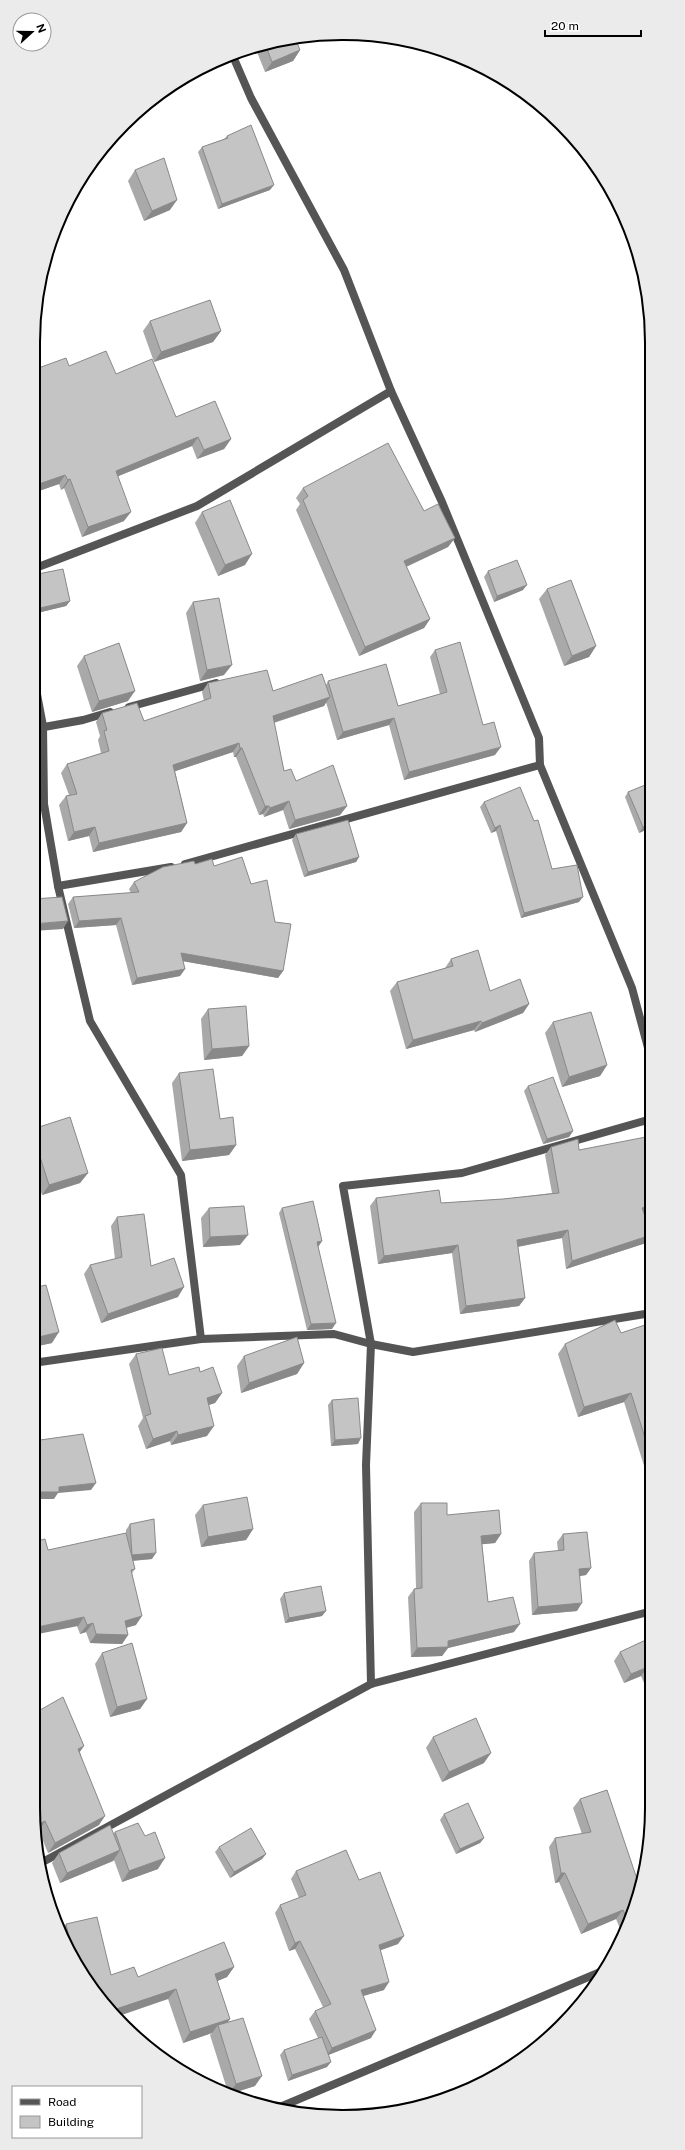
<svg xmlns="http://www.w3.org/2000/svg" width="685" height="2150" font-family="'Public Sans',sans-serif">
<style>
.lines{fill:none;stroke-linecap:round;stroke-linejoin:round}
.street{stroke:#555;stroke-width:8}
.wall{fill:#a9a9a9}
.shaded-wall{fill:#898989}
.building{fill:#c4c4c4;stroke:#898989}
.rim{fill:none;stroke:#000;stroke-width:2}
</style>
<rect width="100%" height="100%" fill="#fff"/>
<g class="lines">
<g class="street">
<path d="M232,54L251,98L344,270L391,391L442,502L539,738L540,765L632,988L651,1059"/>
<path d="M33,569L197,506L391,391"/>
<path d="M33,673L43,726L44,804L58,886L90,1021L181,1175L201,1339"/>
<path d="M129,707L216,683"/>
<path d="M33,729L83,720L110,712"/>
<path d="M185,864L540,765"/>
<path d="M58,886L171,867"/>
<path d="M33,1363L201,1339L334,1334L371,1344L413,1352L651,1313"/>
<path d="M371,1684L366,1465L371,1344L343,1186L462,1173L651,1119"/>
<path d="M39,1864L371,1684L652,1611"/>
<path d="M280,2107L605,1970"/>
</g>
</g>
<g class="wall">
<path d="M282,39L300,50L293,61L265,72L255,47Z"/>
<path d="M227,136L270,190L218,209L198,152L202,147L224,139Z"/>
<path d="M135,170L170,210L144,221L128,181Z"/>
<path d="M150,321L221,331L213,342L154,362L143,331Z"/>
<path d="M69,366L116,374L176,417L231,439L224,449L197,459L192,446L118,476L124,521L82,537L64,488L61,490L59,484L33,493V370Z"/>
<path d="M303,488L424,511L455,538L448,547L406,567L430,619L424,628L359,656L296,510L300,504L296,498Z"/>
<path d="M202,512L245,565L218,576L195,523Z"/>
<path d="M488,571L523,590L494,602L484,577Z"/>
<path d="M33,575L70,601L66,606L33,614Z"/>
<path d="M547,589L596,646L589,657L564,666L539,599Z"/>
<path d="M193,602L224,675L200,681L186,613Z"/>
<path d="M435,650L483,725L495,755L404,780L389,725L337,740L326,702L324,706L274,723L284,771L296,781L347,806L340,815L289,829L283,810L264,817L263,814L259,815L236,757H234L233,752L175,771L187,823L181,832L93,852L89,836L68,841L59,805L66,796L69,795L61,773L67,764L101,753L98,740L100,736L96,722L102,713L144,721L204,701L202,692L208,683L273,691L326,685L328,681L398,706L440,694L430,657Z"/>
<path d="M84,656L128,701L92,712L77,666Z"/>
<path d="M650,783V828L639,833L625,797L628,792Z"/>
<path d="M484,802L552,869L579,902L521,918L496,831L491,833L480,807Z"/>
<path d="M296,834L359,857L356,862L304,877L292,840Z"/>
<path d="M195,864L214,866L251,884L283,971L278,978L183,961L185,969L180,976L132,985L116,925L74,928L68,904L73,897L131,893L129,889L134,882Z"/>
<path d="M451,959L490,991L529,1004L523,1013L475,1032L474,1030L406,1049L390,991L397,982L445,968Z"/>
<path d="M208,1009L249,1046L242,1056L204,1060L201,1019Z"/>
<path d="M553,1022L607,1065L600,1076L562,1087L545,1033Z"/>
<path d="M179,1073L220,1119L236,1145L229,1155L182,1161L172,1083Z"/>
<path d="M528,1086L573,1131L569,1137L543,1144L524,1091Z"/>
<path d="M33,1129L88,1173L80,1183L42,1195L33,1168Z"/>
<path d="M551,1147L579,1150L644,1214L646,1243L566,1269L562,1238L518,1247L525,1298L519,1306L460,1314L452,1253L378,1264L370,1206L376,1198L441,1203L503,1199L552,1193L545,1155Z"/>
<path d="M209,1208L240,1245L203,1247L201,1218Z"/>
<path d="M282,1208L322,1241L318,1247L332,1329L307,1330L279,1213Z"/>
<path d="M117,1217L151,1266L178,1297L101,1323L84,1274L90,1265L115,1259L111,1226Z"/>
<path d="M33,1288L52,1343L33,1347Z"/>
<path d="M651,1323V1488L624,1402L578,1417L558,1354L565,1344L621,1333Z"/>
<path d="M136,1354L169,1375L200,1372L222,1393L215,1403L208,1405L207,1436L171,1445L170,1441L146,1449L138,1426L143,1418L129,1364Z"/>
<path d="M244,1356L304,1363L297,1374L241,1393L237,1366Z"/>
<path d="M332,1400L358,1444L331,1446L328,1405Z"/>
<path d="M421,1503L447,1515L501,1534L495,1543L482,1544L488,1602L514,1632L448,1648L442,1656L411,1657L408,1597L414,1589L416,1588L414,1512Z"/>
<path d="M203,1505L253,1529L246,1540L201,1547L195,1515Z"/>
<path d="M130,1524L152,1559L133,1561L135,1569L132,1573L136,1625L126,1628L128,1635L122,1644L90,1643L86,1632L80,1634L48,1550L126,1535V1530Z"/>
<path d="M563,1534L591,1568L586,1575L580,1576L577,1611L532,1615L529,1561L534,1553L558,1551L557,1542Z"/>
<path d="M284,1593L322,1616L285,1623L280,1599Z"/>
<path d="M652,1637V1701L641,1676L624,1683L614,1661L620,1652Z"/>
<path d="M102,1653L147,1699L140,1709L110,1717L95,1664Z"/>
<path d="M433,1737L484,1763L442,1782L426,1748Z"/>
<path d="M80,1752L99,1825L48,1853L39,1831L35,1832L33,1808Z"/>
<path d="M580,1799L640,1888L629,1926L623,1936L616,1919L581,1934L559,1882L555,1883L549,1847L555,1838L582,1834L573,1808Z"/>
<path d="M444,1814L484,1838L480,1843L456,1854L440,1820Z"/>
<path d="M115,1832L158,1869L122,1882L114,1860L113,1861L60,1883L52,1863L59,1853L113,1834Z"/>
<path d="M219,1847L266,1854L262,1859L230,1878L215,1852Z"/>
<path d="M296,1871L359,1880L398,1944L380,1950L384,1990L363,1996L371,2038L328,2055L327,2067L288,2081L280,2055L284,2050L318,2038L309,2019L315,2011L323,2007L295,1949L289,1951L275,1913L280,1905L299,1898L291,1879Z"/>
<path d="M66,1924L111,1975L138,1977L234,1967L227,1977L217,1981L228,2022L255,2086L233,2093L228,2092L210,2035L212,2033L183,2043L168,1999L110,2012L60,1932Z"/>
</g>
<g class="shaded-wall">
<path d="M300,50L293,61L265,72L272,62Z"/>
<path d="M274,185L270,190L218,209L222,204Z"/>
<path d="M177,200L170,210L144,221L152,211Z"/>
<path d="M221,331L213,342L154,362L161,352Z"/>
<path d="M198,437L192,446L109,480L116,471Z"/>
<path d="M231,439L224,449L197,459L204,450Z"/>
<path d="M65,475L59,484L33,493V486Z"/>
<path d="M70,479L64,488L61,490L68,480Z"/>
<path d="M131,512L124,521L82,537L88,527Z"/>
<path d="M455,538L448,547L397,571L404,561Z"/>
<path d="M252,554L245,565L218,576L225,565Z"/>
<path d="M527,585L523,590L494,602L497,596Z"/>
<path d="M70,601L66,606L33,614L36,609Z"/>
<path d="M430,619L424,628L359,656L365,647Z"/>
<path d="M596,646L589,657L564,666L572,656Z"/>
<path d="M232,665L224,675L200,681L207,670Z"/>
<path d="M135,691L128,701L92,712L99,701Z"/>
<path d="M330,697L324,706L266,725L273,716Z"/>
<path d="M394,718L389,725L337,740L343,732Z"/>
<path d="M239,743L233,752L167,774L173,765Z"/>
<path d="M501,747L495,755L404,780L409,772Z"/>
<path d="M240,748H242L236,757H234Z"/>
<path d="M289,801L283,810L264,817L270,808Z"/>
<path d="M265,806H269L263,814L259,815Z"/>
<path d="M347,806L340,815L289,829L295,820Z"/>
<path d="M187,823L181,832L93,852L99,843Z"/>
<path d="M650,824V828L639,833L643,827Z"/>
<path d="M500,825L496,831L491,833L495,828Z"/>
<path d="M95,827L89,836L68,841L74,832Z"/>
<path d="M359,857L356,862L304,877L308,872Z"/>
<path d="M583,897L579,902L521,918L524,913Z"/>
<path d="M121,918L116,925L74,928L79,921Z"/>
<path d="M68,921L63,929L33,931V924Z"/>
<path d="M181,953L283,971L278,978L176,960Z"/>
<path d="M185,969L180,976L132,985L137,978Z"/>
<path d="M529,1004L523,1013L475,1032L482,1023Z"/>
<path d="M481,1021L474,1030L406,1049L413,1040Z"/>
<path d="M249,1046L242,1056L204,1060L212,1049Z"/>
<path d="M607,1065L600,1076L562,1087L569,1077Z"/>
<path d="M573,1131L569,1137L543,1144L547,1139Z"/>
<path d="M236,1145L229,1155L182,1161L190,1150Z"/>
<path d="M88,1173L80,1183L42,1195L49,1185Z"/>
<path d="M651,1205V1211L636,1216L642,1208Z"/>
<path d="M568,1230L562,1238L511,1248L517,1240Z"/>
<path d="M248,1235L240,1245L203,1247L210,1237Z"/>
<path d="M651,1235L646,1243L566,1269L572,1261Z"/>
<path d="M322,1241L318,1247L313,1248L317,1242Z"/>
<path d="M458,1245L452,1253L378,1264L384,1256Z"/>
<path d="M184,1287L178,1297L101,1323L108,1314Z"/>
<path d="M525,1298L519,1306L460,1314L466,1306Z"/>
<path d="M336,1323L332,1329L307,1330L311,1324Z"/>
<path d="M59,1332L52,1343L33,1347V1341L35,1338Z"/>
<path d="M304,1363L297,1374L241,1393L249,1383Z"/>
<path d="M222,1393L215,1403L200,1408L207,1398Z"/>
<path d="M631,1393L624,1402L578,1417L584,1407Z"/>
<path d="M214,1426L207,1436L171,1445L178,1435Z"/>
<path d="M177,1431L170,1441L146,1449L153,1439Z"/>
<path d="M361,1438L358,1444L331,1446L335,1440Z"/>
<path d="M96,1483L91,1490L58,1493L54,1499H33V1492L59,1487Z"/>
<path d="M253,1529L246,1540L201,1547L208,1537Z"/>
<path d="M501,1534L495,1543L475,1545L481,1536Z"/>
<path d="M156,1553L152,1559L128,1561L132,1555Z"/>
<path d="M591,1568L586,1575L574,1577L579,1569Z"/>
<path d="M582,1603L577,1611L532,1615L538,1607Z"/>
<path d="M326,1611L322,1616L285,1623L289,1618Z"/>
<path d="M142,1616L136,1625L118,1630L125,1621Z"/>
<path d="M84,1617L78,1626L33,1635V1628Z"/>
<path d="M93,1623L86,1632L80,1634L87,1625Z"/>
<path d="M520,1624L514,1632L448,1648L442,1656L411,1657L417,1648Z"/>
<path d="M96,1634L128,1635L122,1644L90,1643Z"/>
<path d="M648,1667L641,1676L624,1683L631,1674Z"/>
<path d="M147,1699L140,1709L110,1717L117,1707Z"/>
<path d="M84,1746L77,1756L78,1749Z"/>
<path d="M491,1753L484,1763L442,1782L449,1772Z"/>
<path d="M105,1816L99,1825L48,1853L55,1843Z"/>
<path d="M45,1821L39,1831L35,1832V1826Z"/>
<path d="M484,1838L480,1843L456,1854L460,1849Z"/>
<path d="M120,1850L113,1861L60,1883L67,1873Z"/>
<path d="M266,1854L262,1859L230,1878L234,1872Z"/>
<path d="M165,1858L158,1869L122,1882L129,1871Z"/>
<path d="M561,1873H565L559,1882L555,1883Z"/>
<path d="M623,1910L616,1919L581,1934L588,1924Z"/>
<path d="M404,1936L398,1944L373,1953L379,1945Z"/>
<path d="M300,1941L295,1949L289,1951L295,1943Z"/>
<path d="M234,1967L227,1977L208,1985L215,1974Z"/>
<path d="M389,1982L384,1990L356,1998L361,1990Z"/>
<path d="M176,1989L168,1999L116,2017L110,2011Z"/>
<path d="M230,2019L223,2030L218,2025L212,2033L183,2043L190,2032Z"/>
<path d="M376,2030L371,2038L326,2056L332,2048Z"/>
<path d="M331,2062L327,2067L288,2081L292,2075Z"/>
<path d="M262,2076L255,2086L233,2093L230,2092L236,2084Z"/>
</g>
<g class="building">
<path d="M295,38L300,50L272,62L265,44L282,39Z"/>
<path d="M251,125L274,185L222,204L202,147L228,138L227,136Z"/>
<path d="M164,158L177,200L152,211L135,170Z"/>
<path d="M210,300L221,331L161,352L150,321Z"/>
<path d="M106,351L116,374L152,359L176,417L215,401L231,439L204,450L198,437L116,471L131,512L88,527L70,479L68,480L65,475L33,486V370L66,358L69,366Z"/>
<path d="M388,443L424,511L438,504L455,538L404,561L430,619L365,647L303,500L308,496L303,488Z"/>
<path d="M230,500L252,554L225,565L202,512Z"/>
<path d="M517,560L527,585L497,596L488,571Z"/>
<path d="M63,569L70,601L36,609L33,595V575Z"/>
<path d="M571,580L596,646L572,656L547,589Z"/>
<path d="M219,598L232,665L207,670L193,602Z"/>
<path d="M460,642L483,725L494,722L501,747L409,772L394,718L343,732L328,681L386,664L398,706L447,692L435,650Z"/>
<path d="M119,643L135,691L99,701L84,656Z"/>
<path d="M267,670L273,691L322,674L330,697L273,716L284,771L291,769L296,781L333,765L347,806L295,820L289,801L270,808L269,806H265L242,748H240L239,743L173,765L187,823L99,843L95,827L74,832L66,796L77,794L67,764L109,751L104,731L107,730L102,713L137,703L144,721L211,698L208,683Z"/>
<path d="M650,783V824L643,827L628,792Z"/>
<path d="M520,787L534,821L538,820L552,869L577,865L583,897L524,913L500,825L495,828L484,802Z"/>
<path d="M348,820L359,857L308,872L296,834Z"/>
<path d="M242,857L251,884L267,880L275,922L291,924L283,971L181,953L185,969L137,978L121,918L79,921L73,897L139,892L134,882L163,867L194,861L195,864L212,859L214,866Z"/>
<path d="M62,897L68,921L33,924V899Z"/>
<path d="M478,950L490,991L520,979L529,1004L482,1023L481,1021L413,1040L397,982L453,966L451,959Z"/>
<path d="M246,1006L249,1046L212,1049L208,1009Z"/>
<path d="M591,1012L607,1065L569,1077L553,1022Z"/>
<path d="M213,1069L220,1119L233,1117L236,1145L190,1150L179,1073Z"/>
<path d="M553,1077L573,1131L547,1139L528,1086Z"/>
<path d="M70,1117L88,1173L49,1185L33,1135V1129Z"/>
<path d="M651,1136V1205L642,1208L651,1232V1235L572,1261L568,1230L517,1240L525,1298L466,1306L458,1245L384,1256L376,1198L439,1190L441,1203L503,1199L559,1193L551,1147L578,1139L579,1150Z"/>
<path d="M313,1201L322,1241L317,1242L336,1323L311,1324L282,1208Z"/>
<path d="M244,1206L248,1235L210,1237L209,1208Z"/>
<path d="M144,1214L151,1266L174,1258L184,1287L108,1314L90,1265L122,1257L117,1217Z"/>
<path d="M46,1285L59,1332L35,1338L33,1332V1288Z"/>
<path d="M615,1320L621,1333L651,1323V1457L631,1393L584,1407L565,1344Z"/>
<path d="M297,1337L304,1363L249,1383L244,1356Z"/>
<path d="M162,1348L169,1375L199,1367L200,1372L213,1367L222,1393L207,1398L214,1426L178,1435L177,1431L153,1439L145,1416L151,1414L136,1354Z"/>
<path d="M358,1398L361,1438L335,1440L332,1400Z"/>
<path d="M83,1434L96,1483L59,1487V1492H33V1441Z"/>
<path d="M247,1497L253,1529L208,1537L203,1505Z"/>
<path d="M421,1503H447V1515L499,1510L501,1534L481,1536L488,1602L513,1597L520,1624L448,1641V1647L417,1648L414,1589L422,1588Z"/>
<path d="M154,1519L156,1553L132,1555L130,1524Z"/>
<path d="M587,1532L591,1568L579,1569L582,1603L538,1607L534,1553L564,1550L563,1534Z"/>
<path d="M126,1533L135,1569L131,1570L142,1616L125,1621L128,1635L96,1634L93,1623L87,1625L84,1617L33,1628V1542L45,1539L48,1550Z"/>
<path d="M321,1586L326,1611L289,1618L284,1593Z"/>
<path d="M652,1637V1677L648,1667L631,1674L620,1652Z"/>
<path d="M132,1643L147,1699L117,1707L102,1653Z"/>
<path d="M63,1697L84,1746L78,1749L105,1816L55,1843L45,1821L35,1826L33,1808V1714Z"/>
<path d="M476,1718L491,1753L449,1772L433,1737Z"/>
<path d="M607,1790L640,1888L629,1924L623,1910L588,1924L565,1873H561L555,1838L591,1832L580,1799Z"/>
<path d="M468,1803L484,1838L460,1849L444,1814Z"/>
<path d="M138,1823L145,1836L155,1832L165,1858L129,1871L115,1832Z"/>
<path d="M110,1825L120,1850L67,1873L59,1853Z"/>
<path d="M251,1828L266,1854L234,1872L219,1847Z"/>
<path d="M346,1850L359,1880L380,1872L404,1936L379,1945L389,1982L361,1990L376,2030L332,2048L315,2011L331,2004L300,1941L295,1943L280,1905L306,1895L296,1871Z"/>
<path d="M97,1917L111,1975L134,1967L138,1977L224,1942L234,1967L215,1974L230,2019L190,2032L176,1989L110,2011L72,1950L66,1924Z"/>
<path d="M243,2018L262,2076L236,2084L218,2025Z"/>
<path d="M322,2037L331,2062L292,2075L284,2050Z"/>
</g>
<path d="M0 0H685V2150H0ZM342 40H343A302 302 0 0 1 645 342V1808A302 302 0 0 1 343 2110H342A302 302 0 0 1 40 1808V342A302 302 0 0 1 342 40Z" fill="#ebebeb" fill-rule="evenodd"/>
<path class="rim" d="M342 40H343A302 302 0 0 1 645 342V1808A302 302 0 0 1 343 2110H342A302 302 0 0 1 40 1808V342A302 302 0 0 1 342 40Z"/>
<rect x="12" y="2086" width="130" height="52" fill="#ffffff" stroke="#999999"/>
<rect x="20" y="2099" width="20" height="6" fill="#555555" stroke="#999999"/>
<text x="48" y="2106" font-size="12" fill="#000000">Road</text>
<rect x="20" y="2116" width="20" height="12" fill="#c4c4c4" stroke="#999999"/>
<text x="48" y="2126" font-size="12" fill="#000000">Building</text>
<g transform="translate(32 32) rotate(69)"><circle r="19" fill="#ffffff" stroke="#999999"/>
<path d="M0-3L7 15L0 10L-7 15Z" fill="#000000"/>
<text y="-6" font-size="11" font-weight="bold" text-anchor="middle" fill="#000000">N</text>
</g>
<path d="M545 30v6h96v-6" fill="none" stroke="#000000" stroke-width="2"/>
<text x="551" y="30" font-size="12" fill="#000000" stroke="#ffffff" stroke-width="3" paint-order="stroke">20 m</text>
</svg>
